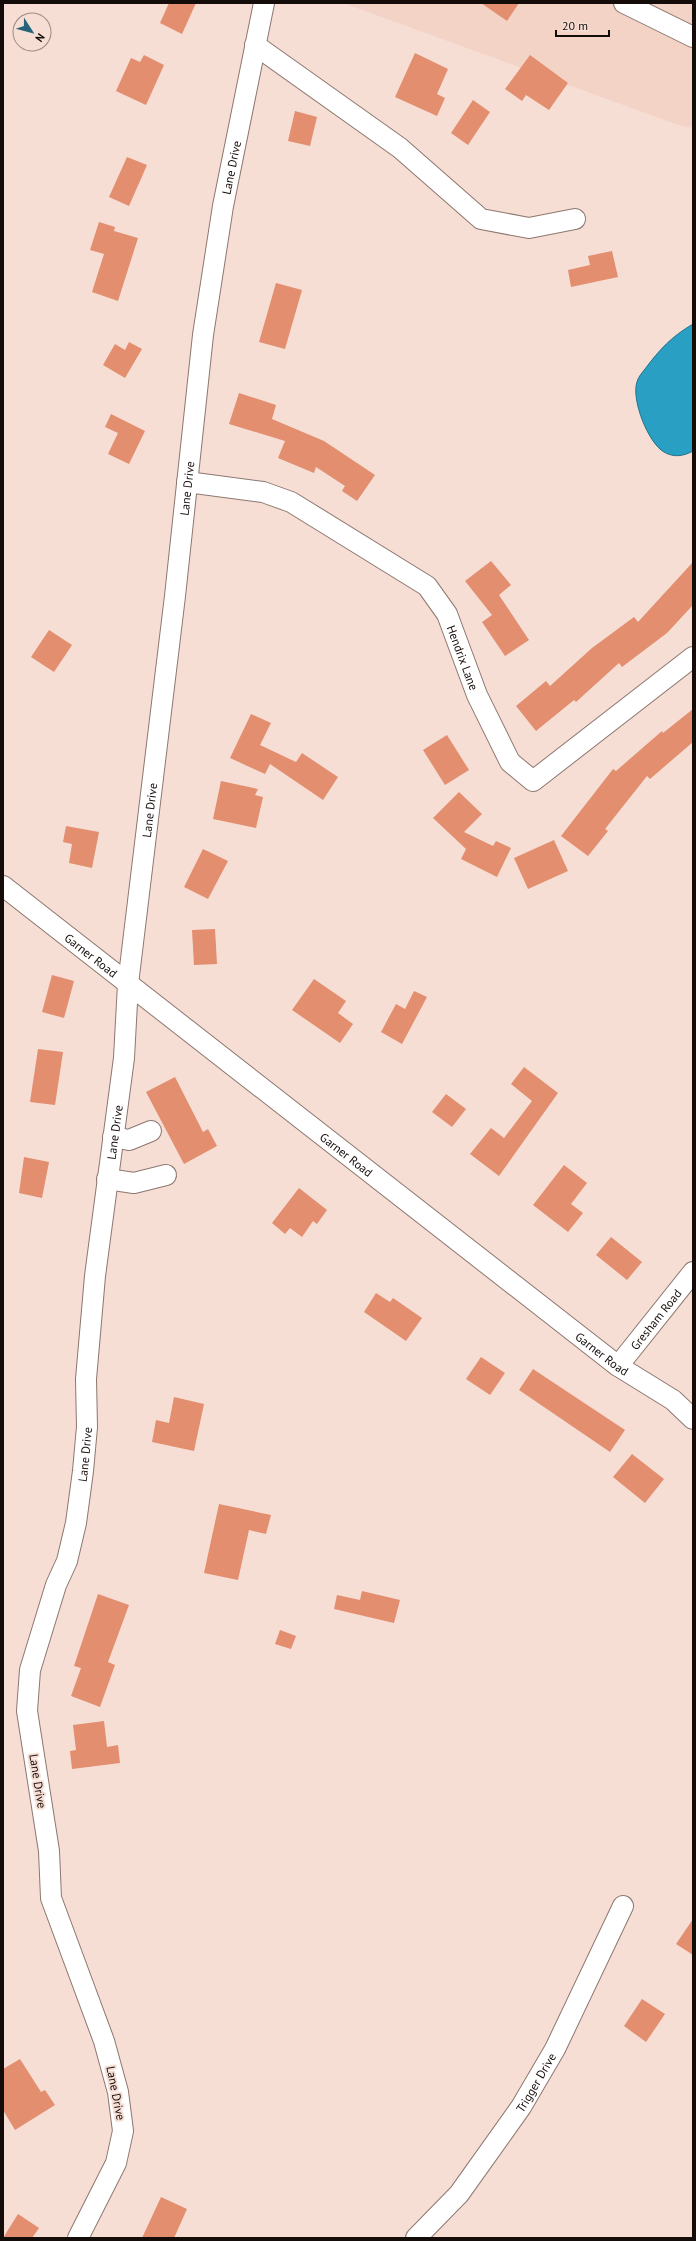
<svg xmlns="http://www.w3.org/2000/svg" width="696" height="2241" font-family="'PT Sans',sans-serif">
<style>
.built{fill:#f4d3c7}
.water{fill:#2a9fc4;stroke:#23738c}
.building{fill:#e28e6f}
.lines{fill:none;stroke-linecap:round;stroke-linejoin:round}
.minor-casing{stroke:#8d776f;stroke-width:22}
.minor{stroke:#fff;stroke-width:20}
.labels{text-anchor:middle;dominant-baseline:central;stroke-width:4;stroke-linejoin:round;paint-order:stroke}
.street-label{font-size:12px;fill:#140c09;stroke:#f6ded5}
</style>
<rect width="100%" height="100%" fill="#f6ded5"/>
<path class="built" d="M343,3H693V128L678,125Z"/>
<path class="water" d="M693,324V451C684,456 674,458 664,452C648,443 631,399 637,382C638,377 642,373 645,369C660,349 671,337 693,324Z"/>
<g class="building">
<path d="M169,3H196L182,34L160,23Z"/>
<path d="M481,3H519L507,21Z"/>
<path d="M415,53L448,69L437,94L445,98L437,116L395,97Z"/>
<path d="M144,55L164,65L146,105L116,91L131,58L140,62Z"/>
<path d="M530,55L568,83L549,110L526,95L522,101L505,89Z"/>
<path d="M473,100L490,112L468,145L451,133Z"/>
<path d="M295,111L317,117L310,146L288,141Z"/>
<path d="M127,157L147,165L129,206L109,197Z"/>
<path d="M99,222L115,227L114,231L138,238L118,301L92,292L104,254L90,250Z"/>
<path d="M612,251L618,277L571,287L568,270L590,265L588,256Z"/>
<path d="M276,283L302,290L285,349L259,342Z"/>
<path d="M129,342L142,349L125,378L103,365L115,344L125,350Z"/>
<path d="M239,393L276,405L272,419L324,441L375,475L357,501L342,491L345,486L316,467L314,473L278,458L285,441L229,424Z"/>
<path d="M111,414L145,431L129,464L108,454L118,433L105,427Z"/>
<path d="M491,561L511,585L499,595L529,640L505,656L482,622L492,615L465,581Z"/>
<path d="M693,562V605L667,633L622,667L619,663L576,702L574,700L536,731L516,706L546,681L550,686L592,648L634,617L638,622Z"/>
<path d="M49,630L72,645L54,672L31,657Z"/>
<path d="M693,709V742L650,779L647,776L605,829L608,831L588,856L561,836L613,769L616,771L662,731L663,733Z"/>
<path d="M251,714L271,723L260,745L296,762L302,753L338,777L323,800L270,764L265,774L230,758Z"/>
<path d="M447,735L469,770L445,785L423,750Z"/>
<path d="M221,781L258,789L255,795L263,797L256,828L213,819Z"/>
<path d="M459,792L482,814L464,832L493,846L496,841L511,848L497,877L461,859L466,849L433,818Z"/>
<path d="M66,826L99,832L92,868L69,863L72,844L63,842Z"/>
<path d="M554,840L568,871L528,889L514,858Z"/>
<path d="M203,849L228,861L208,899L184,887Z"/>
<path d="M215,929L217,964L194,965L192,930Z"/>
<path d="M52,975L74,981L64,1018L42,1012Z"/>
<path d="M314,979L346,1001L338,1013L353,1024L340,1043L292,1010Z"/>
<path d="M414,991L427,997L402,1044L381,1032L396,1004L405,1009Z"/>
<path d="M38,1049L63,1052L55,1105L30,1102Z"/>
<path d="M524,1067L558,1093L499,1176L470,1154L491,1128L504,1138L532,1101L511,1084Z"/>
<path d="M175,1077L203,1132L208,1129L217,1146L184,1164L146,1092Z"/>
<path d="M446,1094L466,1109L452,1127L432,1112Z"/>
<path d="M24,1157L49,1162L42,1198L19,1193Z"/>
<path d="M564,1165L587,1183L571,1204L583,1213L568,1232L533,1205Z"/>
<path d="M299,1188L327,1210L317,1224L313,1221L302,1237L290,1228L285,1234L272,1223Z"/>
<path d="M611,1237L642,1262L627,1280L596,1255Z"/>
<path d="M376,1293L390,1302L393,1298L422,1318L406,1341L364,1312Z"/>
<path d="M481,1357L505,1373L490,1395L466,1379Z"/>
<path d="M533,1369L625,1430L610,1452L519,1390Z"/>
<path d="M174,1397L204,1404L194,1451L152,1442L156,1420L169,1423Z"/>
<path d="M632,1454L664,1479L645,1503L613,1477Z"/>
<path d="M219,1504L271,1515L266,1534L249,1530L238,1580L204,1573Z"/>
<path d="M362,1591L400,1600L394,1623L334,1609L337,1595L360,1600Z"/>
<path d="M98,1594L129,1605L108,1662L115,1665L100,1707L71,1696L81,1668L74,1666Z"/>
<path d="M280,1630L296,1636L291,1649L275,1644Z"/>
<path d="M104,1721L107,1747L118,1745L120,1763L72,1769L70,1751L76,1750L73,1725Z"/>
<path d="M693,1919V1955L676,1944Z"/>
<path d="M642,1999L665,2014L646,2042L624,2026Z"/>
<path d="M20,2059L41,2092L45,2090L55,2105L15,2130L3,2110V2069Z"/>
<path d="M161,2197L187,2209L174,2238H142Z"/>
<path d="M18,2214L39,2228L32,2238H3Z"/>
</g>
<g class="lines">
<g class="minor-casing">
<g id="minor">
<path d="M624,3L693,37"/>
<path d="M255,45L400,148L481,219L529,228L575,219"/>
<path id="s1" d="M187,482L263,492L291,502L427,586L447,614L477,695L510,762L533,781L693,657"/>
<path id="s2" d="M3,886L618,1366L673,1400L693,1419"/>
<path d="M113,1137L129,1140L151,1131"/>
<path d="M107,1179L134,1183L166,1175"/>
<path id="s3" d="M618,1366L693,1272"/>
<path id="s4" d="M78,2238L116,2163L123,2131L118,2092L104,2041L51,1898L49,1851L27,1711L30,1670L56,1585L67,1561L76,1523L83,1471L87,1427L86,1379L95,1276L124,1058L128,984L175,596L203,335L223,206L264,3"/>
<path id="s5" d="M416,2238L459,2194L521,2107L555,2049L623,1906"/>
</g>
</g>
<use href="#minor" class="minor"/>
</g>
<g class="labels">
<g class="street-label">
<text stroke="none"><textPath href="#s4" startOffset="2111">Lane Drive</textPath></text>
<text stroke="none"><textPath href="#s4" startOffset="1787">Lane Drive</textPath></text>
<text stroke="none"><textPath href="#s1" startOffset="347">Hendrix Lane</textPath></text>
<text stroke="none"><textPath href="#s4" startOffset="1463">Lane Drive</textPath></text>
<text stroke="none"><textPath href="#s2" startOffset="112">Garner Road</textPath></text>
<text stroke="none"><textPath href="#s4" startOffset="1139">Lane Drive</textPath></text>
<text stroke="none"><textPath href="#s2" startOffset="436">Garner Road</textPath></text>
<text stroke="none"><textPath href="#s3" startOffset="60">Gresham Road</textPath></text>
<text stroke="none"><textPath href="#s2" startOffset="760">Garner Road</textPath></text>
<text stroke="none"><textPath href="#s4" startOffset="815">Lane Drive</textPath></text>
<text transform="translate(38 1781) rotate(81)">Lane Drive</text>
<text stroke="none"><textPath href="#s5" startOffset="197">Trigger Drive</textPath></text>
<text transform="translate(116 2093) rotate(79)">Lane Drive</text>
</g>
</g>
<rect width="696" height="2241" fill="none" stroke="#140c09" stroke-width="8"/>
<g transform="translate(32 32) rotate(126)"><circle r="19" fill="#f6ded5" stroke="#9c8a83"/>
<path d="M0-3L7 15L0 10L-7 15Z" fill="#25647a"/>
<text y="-6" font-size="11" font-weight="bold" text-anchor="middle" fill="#140c09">N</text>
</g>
<path d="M556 30v6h53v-6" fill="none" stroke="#140c09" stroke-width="2"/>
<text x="562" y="30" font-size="12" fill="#140c09" stroke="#f6ded5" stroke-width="3" paint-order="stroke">20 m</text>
</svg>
